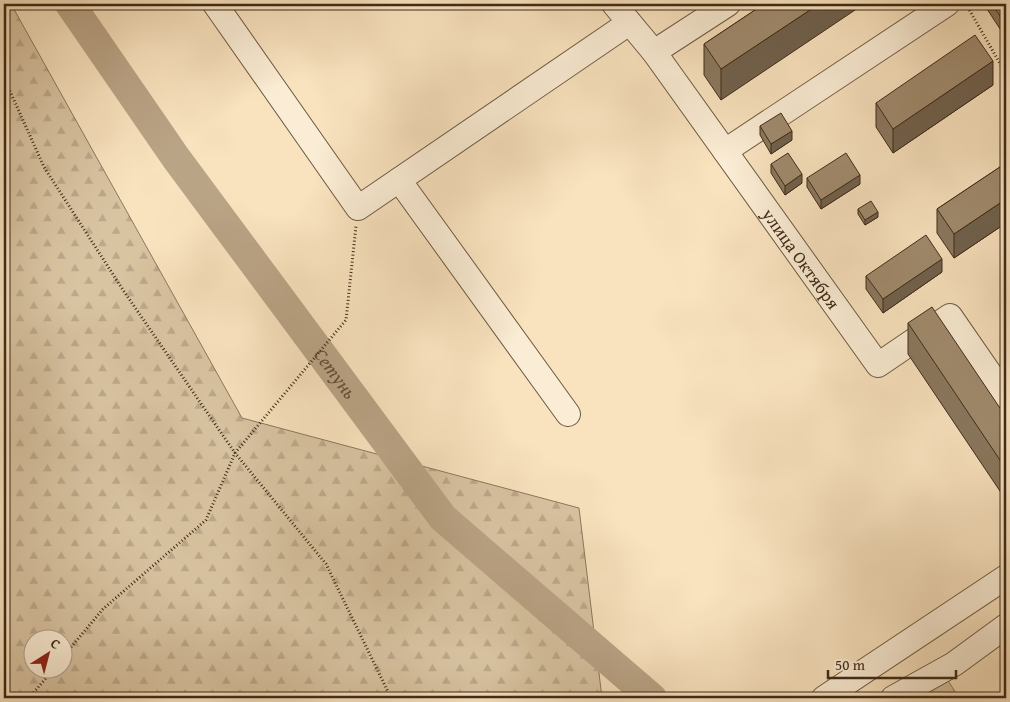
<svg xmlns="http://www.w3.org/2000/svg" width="1010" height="702" font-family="'Gentium Book Plus',serif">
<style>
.forest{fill:url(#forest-firs);stroke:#8c785c;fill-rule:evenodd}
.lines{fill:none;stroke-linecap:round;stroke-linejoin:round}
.river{stroke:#baa486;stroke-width:30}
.minor-casing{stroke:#6e5941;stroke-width:26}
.path{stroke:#3f2b17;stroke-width:3;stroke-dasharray:1 2.5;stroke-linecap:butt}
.minor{stroke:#fbedd5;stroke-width:24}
.wall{fill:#8a785f;stroke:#3f2b17}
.shaded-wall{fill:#70614d;stroke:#3f2b17}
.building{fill:#a08b6e;stroke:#3f2b17}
.labels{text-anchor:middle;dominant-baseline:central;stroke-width:4;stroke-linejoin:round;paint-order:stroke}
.street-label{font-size:18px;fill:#3f2b17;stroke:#fbedd5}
.water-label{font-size:19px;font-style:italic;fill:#644f38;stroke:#fbedd5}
</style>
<defs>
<pattern id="forest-firs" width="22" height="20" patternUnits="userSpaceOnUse" patternTransform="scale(1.25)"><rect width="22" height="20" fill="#d9c4a2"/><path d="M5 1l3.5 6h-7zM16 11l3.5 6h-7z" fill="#bba98b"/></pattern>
</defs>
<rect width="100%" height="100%" fill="#f9e3bf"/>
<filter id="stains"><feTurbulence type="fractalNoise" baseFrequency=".004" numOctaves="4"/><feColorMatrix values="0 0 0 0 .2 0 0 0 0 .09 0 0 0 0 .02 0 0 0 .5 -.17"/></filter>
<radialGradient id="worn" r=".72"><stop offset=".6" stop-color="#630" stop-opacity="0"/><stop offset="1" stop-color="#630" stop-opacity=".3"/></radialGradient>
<g class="forest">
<path d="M4,4H11L242,418L579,508L602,698H4ZM32,640H62V670H32Z"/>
<path d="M935,660L959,698H920Z"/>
</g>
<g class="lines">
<path class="river" id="s1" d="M70,4L176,158L443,518L652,698"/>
<g class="minor-casing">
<g id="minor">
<path d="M215,4L358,208L629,23"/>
<path id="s2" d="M614,4L654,52L878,365L950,316L1006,397"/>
<path d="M654,52L728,4"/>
<path d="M725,151L947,4"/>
<path d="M399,180L568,414"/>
<path d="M824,698L1006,577"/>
<path d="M893,698L954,664L1006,626"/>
</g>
</g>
<g class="path">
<path d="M966,4L1006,74"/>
<path d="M4,78L44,167L123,290L235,453L326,564L391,698"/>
<path d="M62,658L103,609L206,520L235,453L346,320L356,226"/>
<path d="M29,698L53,670"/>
</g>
<use href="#minor" class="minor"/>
</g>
<g class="wall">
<path d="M764,4L721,100L704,75V44Z"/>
<path d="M987,4H1006V38L987,9Z"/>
<path d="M993,85L893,153L876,127V103Z"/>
<path d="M760,126L792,140L771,154L760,135Z"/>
<path d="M1006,163V223L954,258L937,233V209Z"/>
<path d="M771,164L802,183L785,195L771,173Z"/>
<path d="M807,178L860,184L821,209L807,187Z"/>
<path d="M858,209L878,217L865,225L858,214Z"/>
<path d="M942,272L883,313L866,289V276Z"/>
<path d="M1006,299V331L1003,325V301Z"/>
<path d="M908,323L1006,417V500L908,354Z"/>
</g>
<g class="shaded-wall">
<path d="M819,4H864L721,100V69Z"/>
<path d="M993,61V85L893,153V129Z"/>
<path d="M792,131V140L771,154V144Z"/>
<path d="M802,174V183L785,195V186Z"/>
<path d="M860,175V184L821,209V200Z"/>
<path d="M1006,199V223L954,258V234Z"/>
<path d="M878,212V217L865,225V220Z"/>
<path d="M942,259V272L883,313V299Z"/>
</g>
<g class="building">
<path d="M764,4H819L721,69L704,44Z"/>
<path d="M992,4H1006V25Z"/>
<path d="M975,35L993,61L893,129L876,103Z"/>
<path d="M781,113L792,131L771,144L760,126Z"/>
<path d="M788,153L802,174L785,186L771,164Z"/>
<path d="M846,153L860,175L821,200L807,178Z"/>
<path d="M1006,163V199L954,234L937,209Z"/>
<path d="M871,201L878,212L865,220L858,209Z"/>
<path d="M926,235L942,259L883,299L866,276Z"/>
<path d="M1006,299V307L1003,301Z"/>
<path d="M932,307L1006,417V469L908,323Z"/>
</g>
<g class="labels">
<g class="street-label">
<text stroke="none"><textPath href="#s2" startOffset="316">улица Октября</textPath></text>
</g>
<g class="water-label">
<text stroke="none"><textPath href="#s1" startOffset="455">Сетунь</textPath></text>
</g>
</g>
<rect width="1010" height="702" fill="none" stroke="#f9e3bf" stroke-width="20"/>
<rect x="5" y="5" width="1000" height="692" fill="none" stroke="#3f2b17" stroke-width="2.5"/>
<rect x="10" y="10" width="990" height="682" fill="none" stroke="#3f2b17"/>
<g transform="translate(48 654) rotate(36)"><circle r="24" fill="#fbedd5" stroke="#b09f89"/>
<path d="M0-4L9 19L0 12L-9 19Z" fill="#8f2418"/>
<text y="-8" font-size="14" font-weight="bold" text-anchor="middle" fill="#3f2b17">С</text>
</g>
<path d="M828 670v8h128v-8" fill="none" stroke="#3f2b17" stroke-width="2.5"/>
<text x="835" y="670" font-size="15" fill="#3f2b17" stroke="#fbedd5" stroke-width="4" paint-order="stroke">50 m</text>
<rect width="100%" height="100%" filter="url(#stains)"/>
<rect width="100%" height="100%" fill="url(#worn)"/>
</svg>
